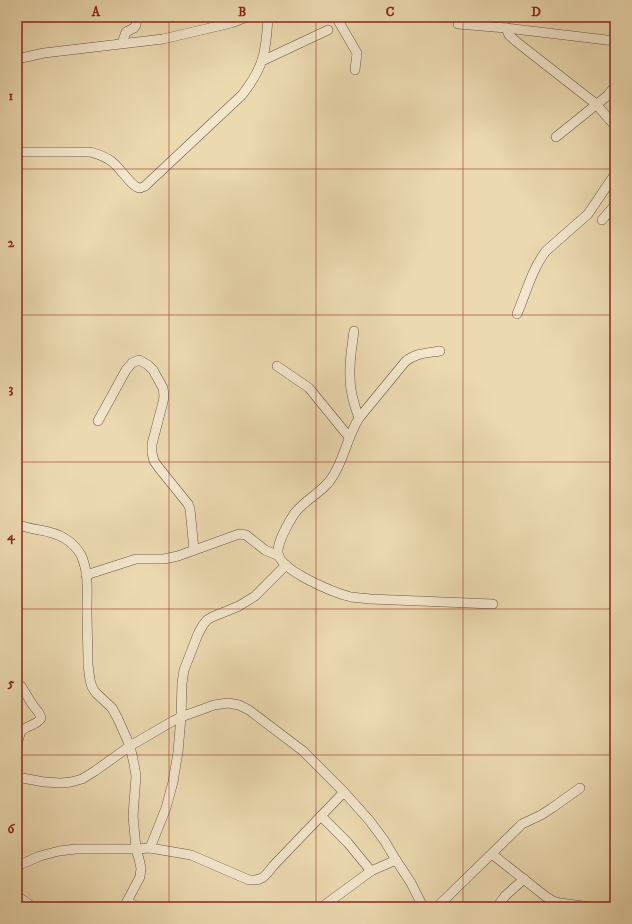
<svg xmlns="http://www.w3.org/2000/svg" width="632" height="924" font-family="'IM FELL DW Pica',serif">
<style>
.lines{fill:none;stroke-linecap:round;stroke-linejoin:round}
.minor-casing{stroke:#665947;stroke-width:10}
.minor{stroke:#f3e6cc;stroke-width:9}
.grid{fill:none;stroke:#8f2418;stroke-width:1;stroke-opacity:0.55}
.neatline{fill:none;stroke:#8f2418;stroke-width:1.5}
.grid-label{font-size:13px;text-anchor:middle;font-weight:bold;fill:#8f2418}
</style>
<rect width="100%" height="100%" fill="#ecd9b0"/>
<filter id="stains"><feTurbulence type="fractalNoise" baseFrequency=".005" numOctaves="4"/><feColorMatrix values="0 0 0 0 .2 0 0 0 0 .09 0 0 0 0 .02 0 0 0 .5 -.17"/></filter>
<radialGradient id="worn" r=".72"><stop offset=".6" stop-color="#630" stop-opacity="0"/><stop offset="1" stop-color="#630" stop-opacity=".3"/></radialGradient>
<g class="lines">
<g class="minor-casing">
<g id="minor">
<path d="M336,17L357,53L355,70"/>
<path d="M458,24L506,28L615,41"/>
<path d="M506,28L509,35L518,43L596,104L615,126"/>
<path d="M122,43L126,32L134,28L136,25L137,17"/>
<path d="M17,59L44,53L163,39L231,23L247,17"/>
<path d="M262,61L328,30"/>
<path d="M556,137L607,96L615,86"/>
<path d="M17,152H90C97,154 105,156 111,161C119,166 131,186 139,188C141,188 143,187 145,186L242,95C264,67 266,52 268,17"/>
<path d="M602,220L615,205"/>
<path d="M517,314C526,293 532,269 546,251L588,214L615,174"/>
<path d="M354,331C352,346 349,362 350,378C350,392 354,405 359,418"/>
<path d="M440,351C427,353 415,353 405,362L359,418C347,437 345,457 333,476C324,492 305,499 294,514C289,522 277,543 278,553C280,571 335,593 351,597C357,598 364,598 370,599L493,604"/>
<path d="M277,366L309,388L349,437"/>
<path d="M98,421L126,370L132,363L139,360L148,365L153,370L163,388L164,396L163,402L152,444V453L154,461L159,468L188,504L190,509L194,550"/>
<path d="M17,524C32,531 50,529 64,538C71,542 77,548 81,555C89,572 87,592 87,610C87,628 88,647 88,665L90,680L92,687L96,693L112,708L118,719L130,746L134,764L136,776L133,816L136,849L139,859L141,868L140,877L124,907"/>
<path d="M86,575L136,559H164L178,556L239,534L246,535L265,550L279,556"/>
<path d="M17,748C18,743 18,737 21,732C25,725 37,726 41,718L39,713L32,704L21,686"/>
<path d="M17,777L44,782L61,783L71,782L82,779L95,771L130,746L173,721L181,717L214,705L228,703L239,705L249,710L303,751L344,792L369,820L384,840L396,860"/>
<path d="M321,816L348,843L371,871"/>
<path d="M150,848L166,808L173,782L178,752L181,717L182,683L184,670L198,634L203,625L207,620L212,617L239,606L255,596L286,565"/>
<path d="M492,854L545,896L553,901L560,903L591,907"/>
<path d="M17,866L40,856L59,851L76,849H136L150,848L191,855L249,880C263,881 265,876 273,866L344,792"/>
<path d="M17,896L33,907"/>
<path d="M127,902L139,907"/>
<path d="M322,907L371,871L396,860L411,883L423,907"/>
<path d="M437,907L522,824L541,815L552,808L580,788"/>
<path d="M497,907L505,896L524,879"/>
</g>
</g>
<use href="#minor" class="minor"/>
</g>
<path class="grid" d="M169,17V907M316,17V907M463,17V907M17,169H615M17,315H615M17,462H615M17,609H615M17,755H615"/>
<rect width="632" height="924" fill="none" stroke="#ecd9b0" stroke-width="44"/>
<rect x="22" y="22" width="588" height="880" class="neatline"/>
<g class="grid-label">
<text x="96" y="16">A</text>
<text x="242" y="16">B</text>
<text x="390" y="16">C</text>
<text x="536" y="16">D</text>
<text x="11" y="100">1</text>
<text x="11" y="247">2</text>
<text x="11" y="393">3</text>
<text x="11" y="540">4</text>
<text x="11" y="687">5</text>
<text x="11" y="833">6</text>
</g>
<rect width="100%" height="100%" filter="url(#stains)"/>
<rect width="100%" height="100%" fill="url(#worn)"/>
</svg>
